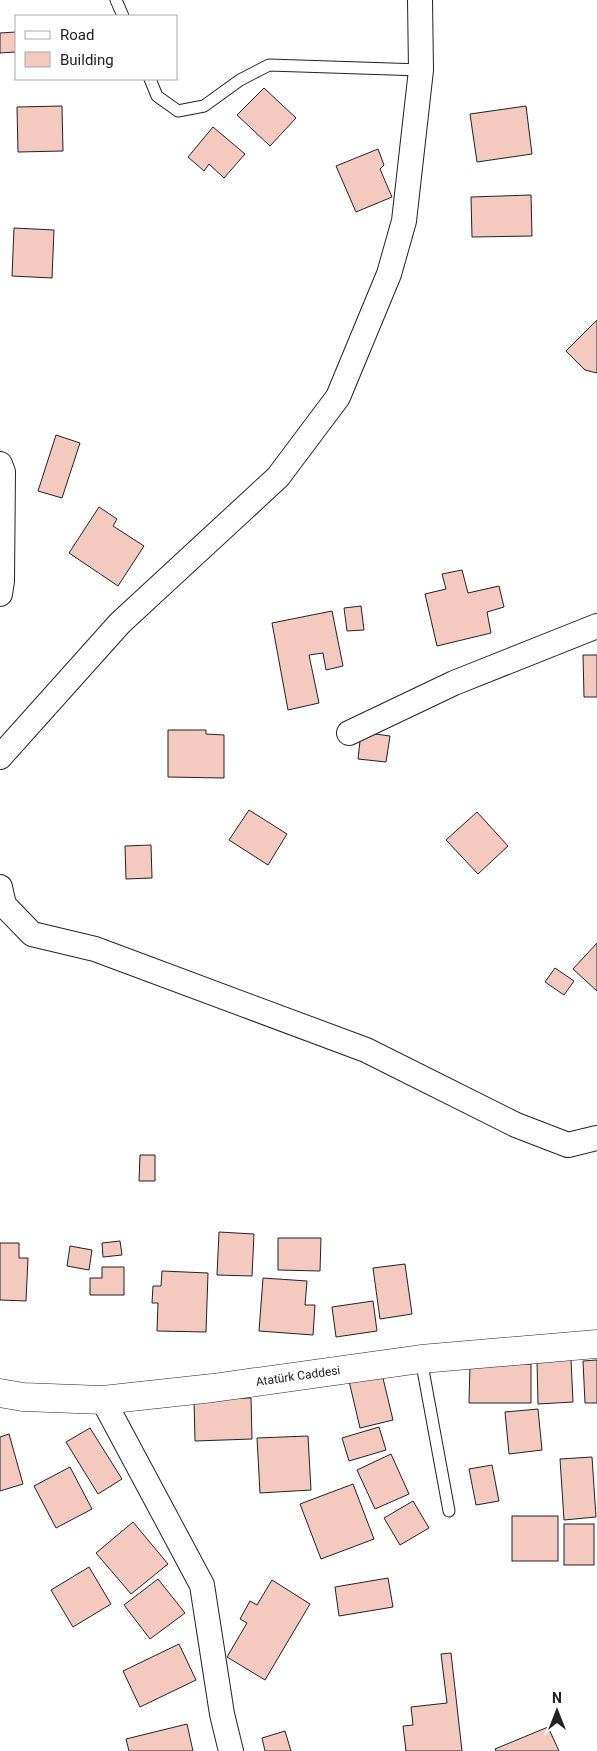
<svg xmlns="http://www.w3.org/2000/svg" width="597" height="1751" font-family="Roboto,sans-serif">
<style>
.building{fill:#f3c9c0;stroke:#222}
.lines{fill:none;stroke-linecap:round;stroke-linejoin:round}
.service-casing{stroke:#222;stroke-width:13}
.minor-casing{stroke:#222;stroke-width:26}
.tertiary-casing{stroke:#222;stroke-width:29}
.service{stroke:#fff;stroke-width:11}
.minor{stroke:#fff;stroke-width:24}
.tertiary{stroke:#fff;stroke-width:28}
.labels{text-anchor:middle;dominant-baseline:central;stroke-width:4;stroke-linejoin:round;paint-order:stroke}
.street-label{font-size:12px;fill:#222;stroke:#fff}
</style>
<rect width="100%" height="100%" fill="#fff"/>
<g class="building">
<path d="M16,32V52L0,53V33Z"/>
<path d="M264,88L296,118L270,146L237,115Z"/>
<path d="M62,106L63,151L18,152L17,107Z"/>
<path d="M526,106L532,154L477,162L470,114Z"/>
<path d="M213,127L245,154L224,178L209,164L204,171L188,157Z"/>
<path d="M378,149L384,165L380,169L392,197L356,212L336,166Z"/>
<path d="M531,195L532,236L472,237L471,197Z"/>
<path d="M14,228L54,230L52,278L12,276Z"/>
<path d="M597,320V373L585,370L566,351Z"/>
<path d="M56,435L80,443L62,498L38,491Z"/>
<path d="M99,507L117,519L113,526L144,546L118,586L69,553Z"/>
<path d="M462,570L468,593L499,586L504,607L487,612L491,633L437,646L425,594L446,589L442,574Z"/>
<path d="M361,606L364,630L347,631L344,608Z"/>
<path d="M332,611L343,666L326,670L323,653L309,655L319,703L288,710L272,623Z"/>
<path d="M583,655H597V697H584Z"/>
<path d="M168,730H206V734L224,735V778L168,777Z"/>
<path d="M361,732L390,736L386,762L358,759Z"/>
<path d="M249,810L287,834L268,865L229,840Z"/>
<path d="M477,812L508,846L478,874L446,840Z"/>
<path d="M151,845L152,878L126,879L125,846Z"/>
<path d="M597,943V991L573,969Z"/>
<path d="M555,968L574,981L564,995L545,982Z"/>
<path d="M140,1155H155V1181H139Z"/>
<path d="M219,1232L254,1234L252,1276L217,1275Z"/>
<path d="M278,1238H321L320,1271L278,1270Z"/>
<path d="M120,1241L122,1255L103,1257L102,1243Z"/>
<path d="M0,1243H19V1258H28L26,1301L0,1300Z"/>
<path d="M70,1246L92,1250L89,1270L67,1266Z"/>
<path d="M405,1264L412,1314L380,1319L373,1268Z"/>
<path d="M102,1267H124V1295H90V1278H102Z"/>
<path d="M162,1271L208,1273L206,1332L157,1331L158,1303H152L153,1286H161Z"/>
<path d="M263,1278L307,1281L305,1305H315L313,1335L259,1331Z"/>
<path d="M373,1301L377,1331L336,1337L332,1307Z"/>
<path d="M571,1360L573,1402L538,1404L537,1361Z"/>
<path d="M597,1360V1403H585L583,1361Z"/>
<path d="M470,1364H531V1403H469Z"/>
<path d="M382,1374L393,1420L360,1428L349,1381Z"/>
<path d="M251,1398L252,1439L195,1441L194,1399Z"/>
<path d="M538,1409L542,1450L509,1454L505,1412Z"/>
<path d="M379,1427L386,1450L349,1461L342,1438Z"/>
<path d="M90,1428L122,1479L98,1494L66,1442Z"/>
<path d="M9,1434L23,1484L0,1491V1437Z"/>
<path d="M308,1436L311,1490L260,1493L257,1438Z"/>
<path d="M391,1454L409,1494L375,1509L357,1470Z"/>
<path d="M592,1457L596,1517L564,1520L560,1459Z"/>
<path d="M492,1465L499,1501L476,1505L469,1469Z"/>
<path d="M70,1467L92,1509L56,1528L34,1486Z"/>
<path d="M353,1484L374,1539L321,1559L300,1504Z"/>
<path d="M413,1501L429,1528L400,1545L384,1518Z"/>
<rect x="512" y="1516" width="46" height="45"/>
<path d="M133,1522L168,1564L131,1594L96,1553Z"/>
<rect x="564" y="1524" width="30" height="41"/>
<path d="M89,1567L111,1604L73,1627L51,1590Z"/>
<path d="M388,1578L393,1607L339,1616L335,1587Z"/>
<path d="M158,1579L185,1613L150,1639L124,1605Z"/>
<path d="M272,1580L310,1604L265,1680L227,1657L247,1623L240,1619L250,1601L257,1605Z"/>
<path d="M179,1644L196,1680L140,1707L123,1671Z"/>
<path d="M451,1653L462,1751H406L403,1726L413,1725L411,1707L447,1703L441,1654Z"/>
<path d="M187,1724L193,1751H129L126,1739Z"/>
<path d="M548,1727L559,1751H496L495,1749Z"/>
<path d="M285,1731L291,1751H265L262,1738Z"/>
</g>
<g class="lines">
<g class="service-casing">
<g id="service">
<path d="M116,0L123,16"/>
<path d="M150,79L157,96L178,111L204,106L240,80L269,65L421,70"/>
<path d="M421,1359L449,1511"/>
</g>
</g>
<g class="minor-casing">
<g id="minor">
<path d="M0,464L3,472L2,581L0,594"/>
<path d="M349,733L454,683L597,626"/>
<path d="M0,757L120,623L278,477L338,397L389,274L404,221L421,70L420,0"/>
<path d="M0,887L4,905L32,934L95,949L366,1050L516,1125L568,1145L597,1138"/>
<path d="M103,1400L202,1585L222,1714L231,1751"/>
</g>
</g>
<g class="tertiary-casing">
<path id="tertiary" d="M0,1393L23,1397L103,1400L213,1388L421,1359L597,1344"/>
</g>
<use href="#service" class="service"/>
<use href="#minor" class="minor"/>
<use href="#tertiary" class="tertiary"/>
</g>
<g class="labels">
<g class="street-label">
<text transform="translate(298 1376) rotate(-8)">Atatürk Caddesi</text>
</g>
</g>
<rect x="15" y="15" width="162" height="65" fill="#ffffff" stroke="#a7a7a7"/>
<rect x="25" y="31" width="25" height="8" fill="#ffffff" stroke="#a7a7a7"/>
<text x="60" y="40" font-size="15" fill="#222222">Road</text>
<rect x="25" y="52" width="25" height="15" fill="#f3c9c0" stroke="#a7a7a7"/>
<text x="60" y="65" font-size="15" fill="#222222">Building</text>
<g transform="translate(557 1711)" stroke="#ffffff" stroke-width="4" paint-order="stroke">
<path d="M0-4L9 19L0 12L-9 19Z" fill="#222222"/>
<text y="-8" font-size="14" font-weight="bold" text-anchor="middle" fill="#222222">N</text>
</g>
</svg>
